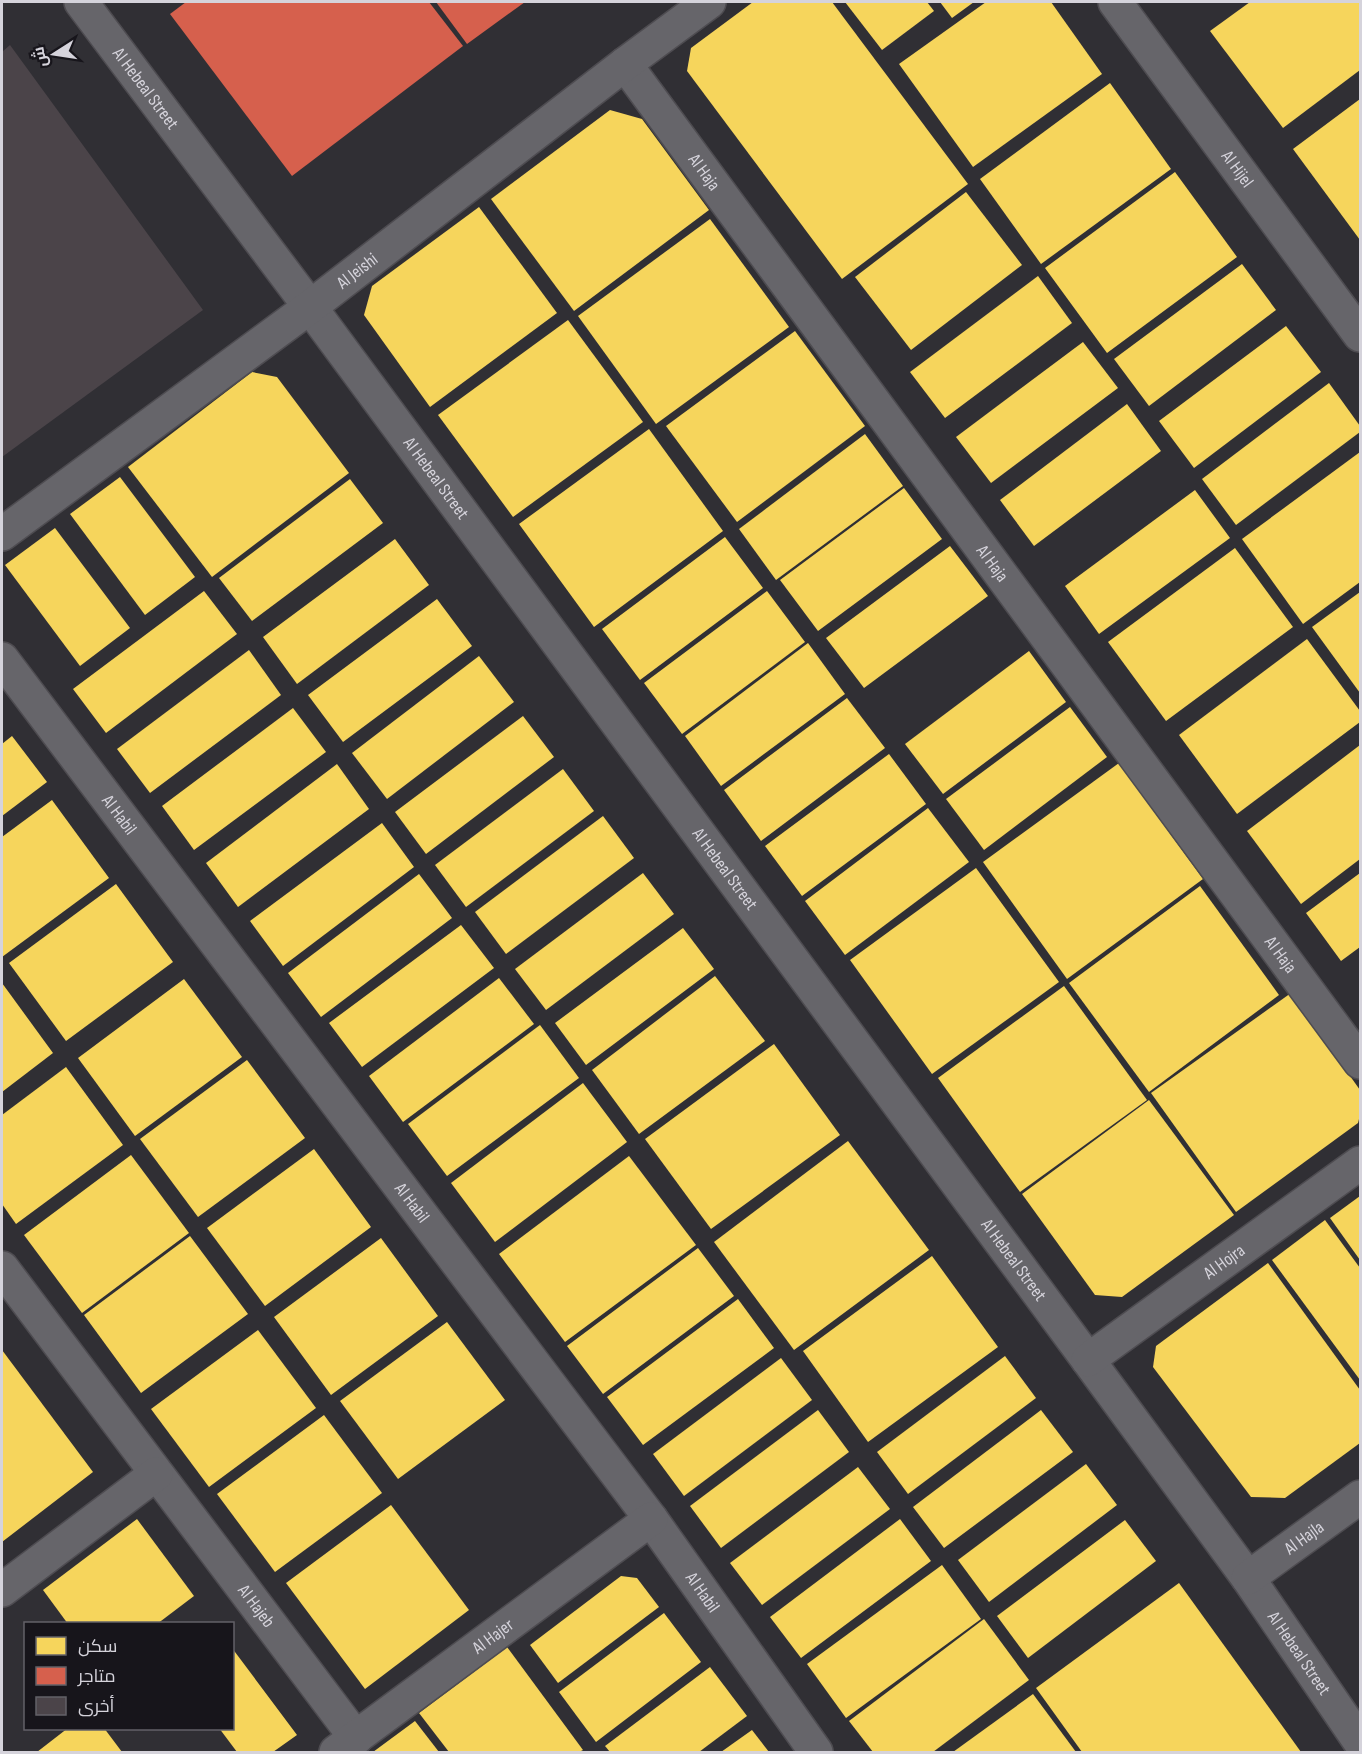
<svg xmlns="http://www.w3.org/2000/svg" width="1362" height="1754" font-family="'Sofia Sans Condensed',Cairo,sans-serif">
<style>
.homes{fill:#f6d55c}
.shops{fill:#d6604d}
.building{fill:#4b4449}
.lines{fill:none;stroke-linecap:round;stroke-linejoin:round}
.street-casing{stroke:#4e4c51;stroke-width:36}
.street{stroke:#66656a;stroke-width:33}
.labels{text-anchor:middle;dominant-baseline:central;stroke-width:6;stroke-linejoin:round;paint-order:stroke}
.street-label{font-size:18px;fill:#d5d3db;stroke:#17151b}
</style>
<rect width="100%" height="100%" fill="#302f34"/>
<g class="homes">
<path d="M753,2H832L968,184L842,279L687,71L691,48Z"/>
<path d="M845,2H927L934,11L882,50Z"/>
<path d="M940,2H974L952,18Z"/>
<path d="M986,2H1051L1102,74L973,167L899,64Z"/>
<path d="M1250,2H1360V70L1283,128L1210,31Z"/>
<path d="M1110,83L1171,169L1041,264L980,179Z"/>
<path d="M1360,99V240L1293,149Z"/>
<path d="M610,110L642,119L709,210L574,311L491,199Z"/>
<path d="M1175,172L1237,257L1107,353L1045,268Z"/>
<path d="M966,192L1022,265L911,350L855,277Z"/>
<path d="M479,207L557,313L430,407L364,315L372,286Z"/>
<path d="M710,219L789,327L656,424L578,316Z"/>
<path d="M1242,264L1276,310L1149,406L1114,359Z"/>
<path d="M1038,276L1072,323L945,418L910,372Z"/>
<path d="M568,320L643,422L513,517L438,415Z"/>
<path d="M1286,326L1321,372L1194,468L1159,421Z"/>
<path d="M795,331L865,426L737,522L666,426Z"/>
<path d="M1083,342L1118,388L991,483L956,437Z"/>
<path d="M252,372L277,377L349,473L212,577L128,467Z"/>
<path d="M1329,383L1360,426V432L1236,525L1202,479Z"/>
<path d="M1127,404L1161,451L1034,546L1000,500Z"/>
<path d="M649,429L723,531L594,627L519,524Z"/>
<path d="M865,434L903,486L776,580L739,529Z"/>
<path d="M1360,452V582L1303,624L1242,539Z"/>
<path d="M120,477L195,577L145,615L70,514Z"/>
<path d="M350,479L383,523L252,621L219,578Z"/>
<path d="M904,488L942,539L818,631L780,580Z"/>
<path d="M1195,490L1230,538L1099,634L1065,586Z"/>
<path d="M55,528L130,628L80,666L5,565Z"/>
<path d="M725,537L763,588L640,680L602,629Z"/>
<path d="M395,539L429,585L297,684L263,637Z"/>
<path d="M950,546L988,596L864,688L826,638Z"/>
<path d="M1235,548L1293,627L1166,721L1108,642Z"/>
<path d="M204,591L237,634L106,733L73,689Z"/>
<path d="M767,591L805,642L682,734L644,683Z"/>
<path d="M1360,592V693L1312,627Z"/>
<path d="M437,599L472,646L343,742L308,695Z"/>
<path d="M1307,639L1360,711V722L1237,814L1179,735Z"/>
<path d="M808,643L845,694L721,786L685,736Z"/>
<path d="M249,650L281,695L150,793L117,749Z"/>
<path d="M1029,651L1066,702L943,794L905,744Z"/>
<path d="M479,656L514,702L387,799L352,753Z"/>
<path d="M847,698L885,748L761,841L724,790Z"/>
<path d="M1070,707L1107,757L984,850L946,799Z"/>
<path d="M293,708L326,752L194,850L162,806Z"/>
<path d="M523,716L554,757L426,854L395,812Z"/>
<path d="M12,736L47,782L2,816V744Z"/>
<path d="M1360,745V859L1301,904L1247,831Z"/>
<path d="M889,754L926,804L802,896L765,846Z"/>
<path d="M1119,763L1203,879L1067,979L983,862Z"/>
<path d="M337,764L369,809L238,907L206,863Z"/>
<path d="M563,769L594,811L466,907L435,865Z"/>
<path d="M52,800L109,878L2,957V837Z"/>
<path d="M928,808L969,862L845,955L805,901Z"/>
<path d="M603,816L634,858L506,954L475,912Z"/>
<path d="M382,823L414,867L283,966L250,921Z"/>
<path d="M976,868L1059,982L932,1074L850,960Z"/>
<path d="M643,873L674,914L546,1010L515,969Z"/>
<path d="M1360,873V947L1341,961L1306,913Z"/>
<path d="M419,874L452,918L321,1017L288,973Z"/>
<path d="M116,884L173,962L66,1041L9,963Z"/>
<path d="M1200,886L1279,995L1149,1092L1069,983Z"/>
<path d="M461,925L494,968L362,1067L329,1023Z"/>
<path d="M683,928L714,969L586,1065L555,1023Z"/>
<path d="M715,976L765,1041L639,1134L592,1070Z"/>
<path d="M499,978L534,1024L403,1122L369,1076Z"/>
<path d="M184,979L242,1057L135,1136L78,1058Z"/>
<path d="M2,983L53,1053L2,1092Z"/>
<path d="M1064,986L1147,1100L1020,1192L938,1078Z"/>
<path d="M1291,993L1360,1090V1115L1358,1123L1236,1212L1151,1093Z"/>
<path d="M540,1025L579,1078L447,1176L408,1124Z"/>
<path d="M774,1044L840,1135L711,1229L645,1139Z"/>
<path d="M247,1060L305,1138L198,1217L140,1139Z"/>
<path d="M66,1067L123,1145L16,1224L2,1204V1115Z"/>
<path d="M583,1083L627,1142L495,1242L451,1183Z"/>
<path d="M1149,1100L1234,1215L1122,1297L1095,1295L1022,1194Z"/>
<path d="M848,1141L929,1250L794,1350L714,1242Z"/>
<path d="M314,1149L371,1227L265,1306L207,1228Z"/>
<path d="M131,1155L189,1233L82,1313L24,1235Z"/>
<path d="M629,1156L696,1245L565,1342L499,1254Z"/>
<path d="M1360,1196V1260L1330,1218Z"/>
<path d="M1325,1220L1360,1268V1380L1272,1260Z"/>
<path d="M190,1236L248,1314L141,1393L84,1315Z"/>
<path d="M381,1238L438,1316L331,1395L274,1317Z"/>
<path d="M698,1248L734,1296L603,1394L567,1346Z"/>
<path d="M932,1256L998,1347L868,1442L803,1351Z"/>
<path d="M1268,1263L1360,1390V1443L1285,1498L1251,1497L1153,1367L1156,1346Z"/>
<path d="M738,1299L774,1348L643,1445L607,1397Z"/>
<path d="M447,1322L505,1400L398,1479L340,1401Z"/>
<path d="M258,1330L316,1408L209,1487L151,1409Z"/>
<path d="M2,1350L93,1472L2,1542Z"/>
<path d="M1005,1356L1036,1398L908,1494L877,1452Z"/>
<path d="M781,1358L812,1400L684,1496L653,1454Z"/>
<path d="M818,1410L849,1452L721,1548L690,1506Z"/>
<path d="M1041,1410L1073,1452L944,1548L913,1507Z"/>
<path d="M324,1415L382,1493L275,1572L217,1494Z"/>
<path d="M1086,1464L1117,1505L989,1602L958,1560Z"/>
<path d="M858,1467L890,1509L762,1605L730,1563Z"/>
<path d="M391,1505L469,1610L365,1689L286,1583Z"/>
<path d="M137,1519L194,1596L157,1624H68L43,1590Z"/>
<path d="M900,1519L931,1561L801,1658L770,1617Z"/>
<path d="M1125,1520L1156,1561L1028,1658L997,1616Z"/>
<path d="M942,1565L981,1619L846,1718L807,1664Z"/>
<path d="M621,1576L637,1578L659,1607L558,1683L530,1645Z"/>
<path d="M1179,1583L1301,1752H1082L1036,1688Z"/>
<path d="M664,1613L701,1662L596,1742L559,1692Z"/>
<path d="M984,1619L1029,1680L933,1752H873L849,1721Z"/>
<path d="M507,1647L583,1750L579,1752H449L419,1713Z"/>
<path d="M232,1648L297,1735L273,1752H237L219,1728H232Z"/>
<path d="M710,1667L747,1716L699,1752H610L605,1746Z"/>
<path d="M1033,1694L1076,1752H953Z"/>
<path d="M415,1721L439,1752H373Z"/>
<path d="M68,1728H104L122,1752H37Z"/>
<path d="M752,1730L769,1752H721Z"/>
</g>
<g class="shops">
<path d="M186,2H429L463,46L292,176L170,14Z"/>
<path d="M436,2H525L467,44Z"/>
</g>
<path class="building" d="M10,45L203,310L2,457V52Z"/>
<g class="lines">
<g class="street-casing">
<g id="street">
<path id="s1" d="M81,2L310,307L1088,1360L1248,1578L1360,1742"/>
<path id="s2" d="M1115,2L1360,335"/>
<path id="s3" d="M625,64L1360,1062"/>
<path id="s4" d="M2,534L310,307L625,64L709,2"/>
<path id="s5" d="M2,659L651,1519L816,1752"/>
<path id="s6" d="M2,1268L356,1738"/>
<path id="s7" d="M1088,1360L1360,1163"/>
<path id="s8" d="M1248,1578L1360,1497"/>
<path d="M2,1590L156,1474"/>
<path id="s9" d="M336,1752L651,1519"/>
</g>
</g>
<use href="#street" class="street"/>
</g>
<g class="labels">
<g class="street-label">
<text stroke="none"><textPath href="#s1" startOffset="108">Al Hebeal Street</textPath></text>
<text stroke="none"><textPath href="#s2" startOffset="207">Al Hijel</textPath></text>
<text stroke="none"><textPath href="#s3" startOffset="134">Al Haja</textPath></text>
<text stroke="none"><textPath href="#s4" startOffset="442">Al Jeishi</textPath></text>
<text stroke="none"><textPath href="#s1" startOffset="594">Al Hebeal Street</textPath></text>
<text stroke="none"><textPath href="#s3" startOffset="620">Al Haja</textPath></text>
<text stroke="none"><textPath href="#s5" startOffset="195">Al Habil</textPath></text>
<text stroke="none"><textPath href="#s1" startOffset="1080">Al Hebeal Street</textPath></text>
<text stroke="none"><textPath href="#s3" startOffset="1106">Al Haja</textPath></text>
<text stroke="none"><textPath href="#s5" startOffset="681">Al Habil</textPath></text>
<text stroke="none"><textPath href="#s1" startOffset="1566">Al Hebeal Street</textPath></text>
<text stroke="none"><textPath href="#s7" startOffset="168">Al Hojra</textPath></text>
<text stroke="none"><textPath href="#s8" startOffset="69">Al Hajla</textPath></text>
<text stroke="none"><textPath href="#s5" startOffset="1167">Al Habil</textPath></text>
<text stroke="none"><textPath href="#s6" startOffset="423">Al Hajeb</textPath></text>
<text stroke="none"><textPath href="#s9" startOffset="195">Al Hajer</textPath></text>
<text stroke="none"><textPath href="#s1" startOffset="2052">Al Hebeal Street</textPath></text>
</g>
</g>
<rect width="1362" height="1754" fill="none" stroke="#d5d3db" stroke-width="6"/>
<rect x="24" y="1622" width="210" height="108" fill="#17151b" stroke="#636168" stroke-width="1.5"/>
<rect x="36" y="1637" width="30" height="18" fill="#f6d55c" stroke="#636168" stroke-width="1.5"/>
<text x="78" y="1652" font-size="18" fill="#d5d3db">سكن</text>
<rect x="36" y="1667" width="30" height="18" fill="#d6604d" stroke="#636168" stroke-width="1.5"/>
<text x="78" y="1682" font-size="18" fill="#d5d3db">متاجر</text>
<rect x="36" y="1697" width="30" height="18" fill="#4b4449" stroke="#636168" stroke-width="1.5"/>
<text x="78" y="1712" font-size="18" fill="#d5d3db">أخرى</text>
<g transform="translate(54 54) rotate(258)" stroke="#17151b" stroke-width="4.5" paint-order="stroke">
<path d="M0-4.5L10 22L0 15L-10 22Z" fill="#d5d3db"/>
<text y="-9" font-size="16" font-weight="bold" text-anchor="middle" fill="#d5d3db">ش</text>
</g>
</svg>
